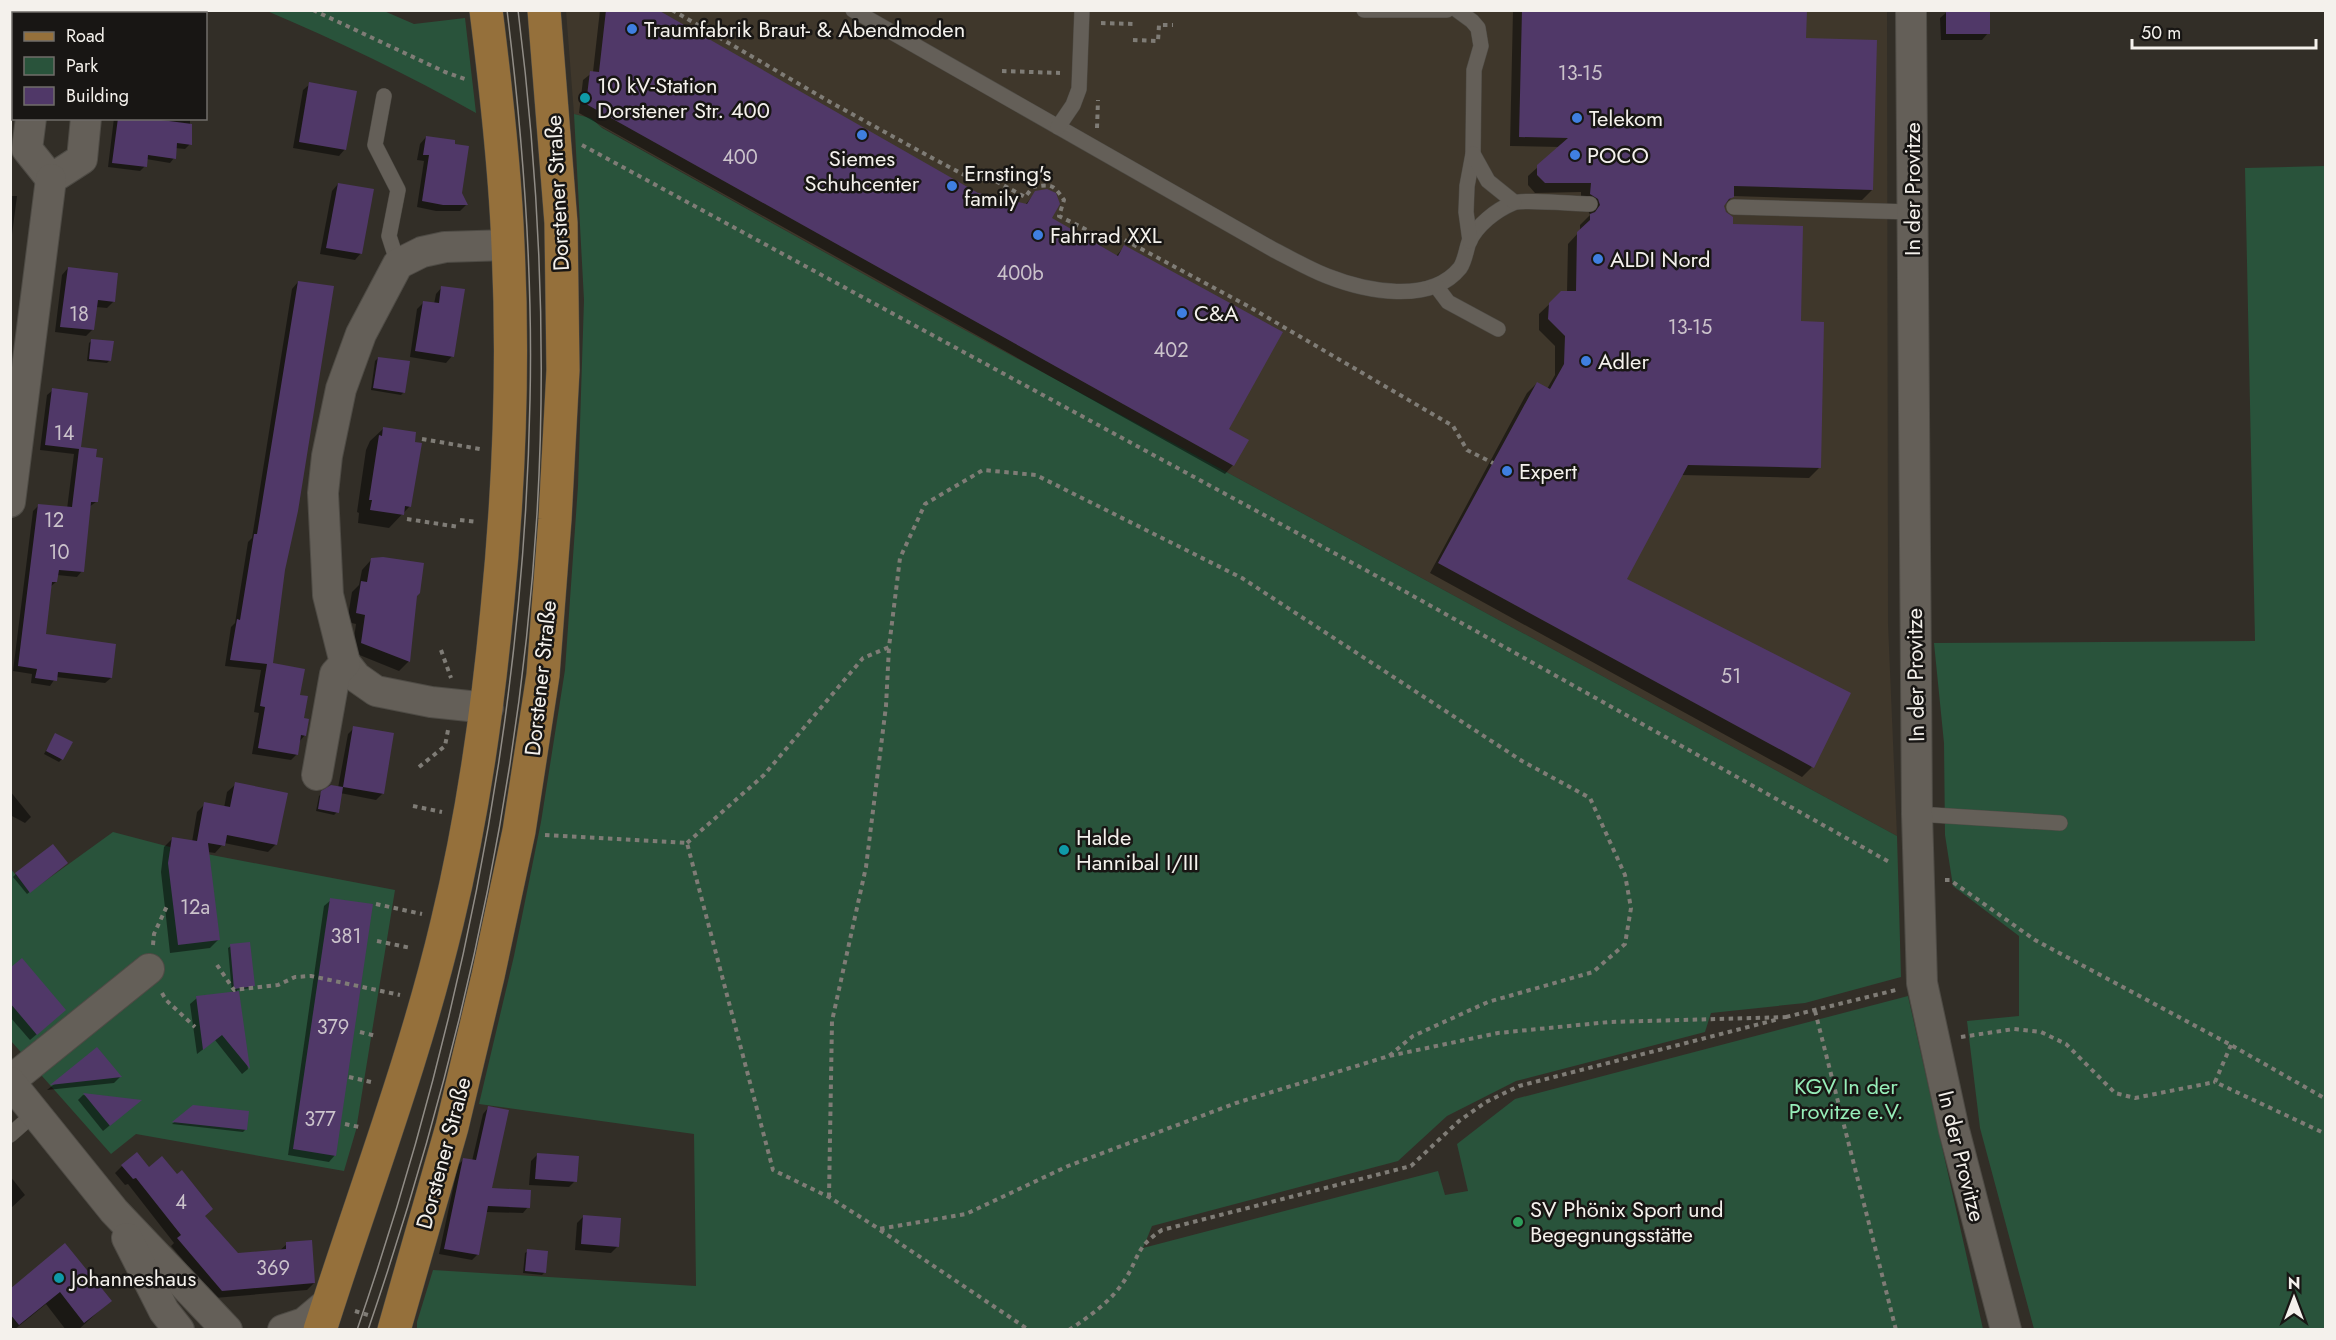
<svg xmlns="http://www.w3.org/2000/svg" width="2336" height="1340" font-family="Jost,sans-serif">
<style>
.built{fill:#3f372b}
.green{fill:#29533b}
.shadow{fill:#0007}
.building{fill:#503868}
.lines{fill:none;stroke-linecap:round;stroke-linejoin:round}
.service-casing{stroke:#4e4b45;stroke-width:16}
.minor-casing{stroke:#4e4b45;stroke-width:32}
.primary-casing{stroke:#4e4b45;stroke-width:34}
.path{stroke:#7f7c76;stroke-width:4;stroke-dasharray:4.5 4.5;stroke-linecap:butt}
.service{stroke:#645f58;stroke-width:15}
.minor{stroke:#645f58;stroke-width:30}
.primary{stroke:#95703b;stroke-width:33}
.tram{stroke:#918d87;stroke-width:1.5}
.shop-dot{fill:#3f7fe0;stroke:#181614;stroke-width:2}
.culture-dot{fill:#0f9aa8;stroke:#181614;stroke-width:2}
.leisure-dot{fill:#2e9e5b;stroke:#181614;stroke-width:2}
.labels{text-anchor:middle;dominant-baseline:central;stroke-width:5;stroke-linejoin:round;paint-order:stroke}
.number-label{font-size:20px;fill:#cbc3cb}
.poi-label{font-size:22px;fill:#f4f1ec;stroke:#181614;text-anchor:start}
.street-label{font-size:22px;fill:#f4f1ec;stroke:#181614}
.park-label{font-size:22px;fill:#96edb8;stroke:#181614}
</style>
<rect width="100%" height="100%" fill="#322e27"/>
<path class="built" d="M566,11H1887L1888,624L1897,836L926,309L602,127L591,118L574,114Z"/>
<g class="green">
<path d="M267,11H384L414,24L465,18L476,113C409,75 338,41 267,11Z"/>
<path d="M574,114L591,118L602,128L926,309L1897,836L1901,977L1805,1003L1711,1013L1705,1032L1516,1081L1447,1116L1398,1161L1152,1226L1143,1248L1438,1171L1445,1195L1468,1191L1457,1144L1515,1099L1908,996L1983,1329H417V1322L433,1270L696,1286L694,1134L479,1104L514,956L541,822L565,670L578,486L584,300Z"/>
<path d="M2325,166V1329H2034L1980,1128L1967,1021L2019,1016V936L1953,886L1945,835L1944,743L1934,643L2255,641L2245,168Z"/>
<path d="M113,832L170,847L395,890L356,1130L344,1171L136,1134L111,1154L11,1041L10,868L30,892Z"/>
</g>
<g class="shadow">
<path d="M10,10H121V14H14V25L10,24Z"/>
<path d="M600,10H653L977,195L1025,205L1036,192L1050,219L1116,256L1124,247L1227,430L1247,441L1233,465L1225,474L579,113L583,80L593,72Z"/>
<path d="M1513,10H1805V40L1872,190L1862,200L1733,196L1723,206L1731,226L1799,323L1819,468L1809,478L1681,475L1625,579L1812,767L1802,777L1430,573L1527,393L1537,383L1547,389L1555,375V346L1539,330V314L1561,293H1567L1568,244L1580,231V225L1590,215L1586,206L1581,204V192L1535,193L1528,185V176L1560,147L1510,146Z"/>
<path d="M1947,12L1988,33L1982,40H1941L1940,18Z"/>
<path d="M310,84L345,149L339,156L293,148L303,90Z"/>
<path d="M114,118H190V144L185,149L175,148L174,158L170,163L146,159L145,166L140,171L108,167Z"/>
<path d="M426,137L466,205L460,211H436L417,207L424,161L417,160L420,144Z"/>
<path d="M338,184L361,253L355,260L320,254L332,191Z"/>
<path d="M10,196H17L10,250Z"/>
<path d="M68,268L114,301L107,308L96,307L93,329L86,336L55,332L62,275Z"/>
<path d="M298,282L283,570L272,665L299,696L305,735L299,742L297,754L291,760L252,754L259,713L254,712L261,670L225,666L231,627L235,623L248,542L252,538L292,289Z"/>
<path d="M442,287L452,356L446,363L410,357L417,309L424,302L434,304L436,294Z"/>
<path d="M92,340L110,360L107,363L87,361L89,343Z"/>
<path d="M378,358L404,392L401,395L371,390L375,361Z"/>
<path d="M53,390L79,448L96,502L89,507L82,571L77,577L57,575L56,582L50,587L44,636L111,678L105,683L56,677L50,686L31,683L32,674L13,671L33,511L39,505L67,509L74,454L40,450L47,395Z"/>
<path d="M384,428L410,506L389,528L358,523L359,513L357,512L366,450L370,441Z"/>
<path d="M371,560L412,618L409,661L399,671L352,652L356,624L347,622L352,592L359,585L362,570Z"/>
<path d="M354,728L383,793L376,800L340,793L337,812L334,815L316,811L319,796L322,793L338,788L348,734Z"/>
<path d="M55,735L62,759L59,762L44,754Z"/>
<path d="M236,784L276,844L268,852L224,843L215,853L208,852L218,940L210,948L170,953L161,872L164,847L172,839L192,842L197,812L205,804L224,808L227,792Z"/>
<path d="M10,791L31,817L25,823L10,815Z"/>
<path d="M63,866L27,894L13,877L16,874Z"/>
<path d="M331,900L335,1155L329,1162L288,1155L324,906Z"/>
<path d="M231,946L254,985L251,988L237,990L248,1069L242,1074L215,1040L197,1054L190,1004L197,998L232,993L228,948Z"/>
<path d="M10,970L58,1016L30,1040L10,1017Z"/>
<path d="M97,1049L120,1077L114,1083L47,1090Z"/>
<path d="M83,1095L139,1101L103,1131L78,1100Z"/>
<path d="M193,1107L246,1129L243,1132L172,1124Z"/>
<path d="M488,1108L491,1190L528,1207L523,1213L486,1212L478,1254L472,1260L439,1254L458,1165L464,1159L472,1161L483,1114Z"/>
<path d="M537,1155L575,1181L569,1187L529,1185L531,1161Z"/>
<path d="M122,1166L149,1169L204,1217L238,1254L279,1251L287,1244L314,1283L307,1290L215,1298L171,1246L174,1243L128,1184L125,1185L115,1173Z"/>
<path d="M10,1176L25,1195L10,1209Z"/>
<path d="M583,1217L618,1246L611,1253L575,1250L577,1223Z"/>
<path d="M65,1245L110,1301L78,1330H66L46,1304L14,1330H10V1290Z"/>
<path d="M528,1251L545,1272L542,1275L523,1273L525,1253Z"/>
</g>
<g class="building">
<path d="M606,10H658L978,193L1027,204L1035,191L1047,189L1056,193L1060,204L1052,218L1118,256L1124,245L1283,332L1229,429L1249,440L1234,466L586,104L590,71L599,72Z"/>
<path d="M1522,10H1807L1806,38L1877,40L1873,190L1734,186V197L1729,199L1724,206L1726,212L1733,217V224L1803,226L1801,321L1824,322L1821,468L1688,465L1627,579L1851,693L1814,768L1438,563L1537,382L1550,389L1564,364L1565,336L1548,319L1549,303L1561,291H1576L1577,232L1590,220V214L1595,212L1600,205L1598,199L1590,194L1591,183H1545L1537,175V165L1568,138L1519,137Z"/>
<rect x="1946" y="10" width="44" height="24"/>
<path d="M309,82L357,91L346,150L299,142Z"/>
<path d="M118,118H146L192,124V145L177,143L176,159L148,155L147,167L112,163Z"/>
<path d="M426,136L455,140V144L469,146L462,193L468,205H443L422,201L429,155H423Z"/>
<path d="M338,183L374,189L362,254L326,248Z"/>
<path d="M68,267L118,273L115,302L98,300L94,330L60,327Z"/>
<path d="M298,281L334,286L298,511L285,570L273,663L305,669L300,695L308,696L304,718L309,719L306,736L301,735L298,755L258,748L265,707L260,706L267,664L230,660L237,619L240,620L254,534H257Z"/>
<path d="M441,286L465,289L454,357L415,351L423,301L439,303Z"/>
<path d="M91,339L114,341L111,361L89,359Z"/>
<path d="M378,357L410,361L405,393L373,388Z"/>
<path d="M52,388L88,393L81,447L97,449L96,457L103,458L98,502H91L84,572L59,570L57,582H52L46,634L116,644L112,678L58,672L57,681L35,678L37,669L18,666L38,504L72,507L79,449L45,445Z"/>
<path d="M383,427L416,432L415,442L422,443L411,507L405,506L404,515L370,510L372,500H369L379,435L382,436Z"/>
<path d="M383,557L424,563L420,593L417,596L410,662L361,643L365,615L356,613L361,581L367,582L371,558Z"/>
<path d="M353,726L394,733L384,794L343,787Z"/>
<path d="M55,733L73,742L63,760L46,751Z"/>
<path d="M235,782L288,793L277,845L227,835L225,846L208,843L220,940L178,945L168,863L172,837L197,841L204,802L230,807Z"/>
<path d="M331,785L343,787L339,813L318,809L321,791Z"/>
<path d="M53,844L68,863L30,893L15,873Z"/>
<path d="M330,898L373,904L336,1156L293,1149Z"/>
<path d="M250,942L255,986L234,989L230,944Z"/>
<path d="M22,958L66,1010L37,1035L10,1003V968Z"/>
<path d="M239,991L250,1069L222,1035L203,1050L196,996Z"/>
<path d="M97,1047L122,1077L50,1085Z"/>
<path d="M83,1093L142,1100L110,1126Z"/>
<path d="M193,1105L249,1111L247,1130L172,1122Z"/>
<path d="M488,1106L509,1110L492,1188L531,1190L530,1208L488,1206L479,1255L444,1249L463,1158L476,1160Z"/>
<path d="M137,1152L149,1167L162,1156L177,1174L182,1170L213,1209L205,1216L238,1253L286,1249V1242L312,1240L315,1283L222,1291L177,1238L181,1235L136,1178L133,1179L121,1165Z"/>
<path d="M537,1153L579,1156L577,1182L535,1179Z"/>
<path d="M583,1215L621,1218L619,1247L581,1244Z"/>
<path d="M65,1243L112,1301L84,1323L60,1292L19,1325L10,1314V1289Z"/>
<path d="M527,1249L548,1251L546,1273L525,1271Z"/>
</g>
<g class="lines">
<g class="service-casing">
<g id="service">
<path d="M853,10L1274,250C1292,259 1309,269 1327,276C1365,291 1430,305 1460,268C1465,261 1466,250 1469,242C1477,225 1496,210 1513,203C1523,199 1575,204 1590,204"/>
<path d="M1364,10H1447"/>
<path d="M1457,10L1472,21L1478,28L1481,46L1474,70L1473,154L1467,186L1466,212L1470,241"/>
<path d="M384,96L375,145L398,190L389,236L398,264"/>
<path d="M1058,127L1073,105L1079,89L1082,10"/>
<path d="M1473,154L1488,181L1514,202"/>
<path d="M1734,207L1912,212"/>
<path d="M1436,286L1448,302L1498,329"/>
<path d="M1917,814L2060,823"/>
<path d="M10,1135L35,1113"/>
</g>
</g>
<g class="minor-casing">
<g id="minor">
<path d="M1911,10L1917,814L1922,983L1954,1130L2006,1330"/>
<path d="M31,118L27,149L51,179L82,159L86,118"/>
<path d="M10,502L51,179"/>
<path d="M345,663L356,677L376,691L431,702L488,708"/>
<path d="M317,775L335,674L345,663L328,595L323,493L327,456L341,389L361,334L398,264L422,252L445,247L508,245"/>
<path d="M10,1081L149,969"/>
<path d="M10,1082L114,1211L227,1330"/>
<path d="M127,1238L164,1311L179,1330"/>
<path d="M283,1330L304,1323L329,1302"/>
</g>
</g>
<g class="primary-casing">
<g id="primary">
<path d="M320,1330C363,1194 414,1062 447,923C472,820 487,716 497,610C509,489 514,368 508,246C505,167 496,89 486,10"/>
<path d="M394,1330L452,1127L488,976L519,831L543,675L555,519L563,370L561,223L544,10"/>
</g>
</g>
<g class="path">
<path d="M313,10L445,72L465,79"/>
<path d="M672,10L830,102L934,159L972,179H992L1025,197L1033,187C1052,184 1053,184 1064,200L1059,216L1097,235L1119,237L1246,305L1453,426L1467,450L1493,463"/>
<path d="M1101,23L1134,24"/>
<path d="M1133,40L1158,41L1159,25H1173"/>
<path d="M1002,71L1060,73"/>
<path d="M1097,128L1098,100"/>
<path d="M582,145L1406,592L1891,863"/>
<path d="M422,439L480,449"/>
<path d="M407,519L459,527"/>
<path d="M460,520L477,522"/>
<path d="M441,650L451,678"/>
<path d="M419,767L445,746L448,730"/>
<path d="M413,806L442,812"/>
<path d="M545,835L687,843L773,1170L829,1197L879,1229L966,1214L1068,1166L1236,1103L1389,1056L1498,1033L1609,1022L1788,1017"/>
<path d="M687,843L764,775L863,658L889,647L900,558L925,504L983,470L1036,475L1242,578L1522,761L1590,798L1625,875L1631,908L1625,944L1593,972L1488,1002L1413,1036L1389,1056"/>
<path d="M1945,880H1950L2035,940L2231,1045L2326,1099"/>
<path d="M376,904L422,914"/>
<path d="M377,941L411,948"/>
<path d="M153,945L154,934L167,906"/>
<path d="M217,965L234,990L278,985L295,977L311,976L400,995"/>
<path d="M162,993L166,1000L195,1027"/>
<path d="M1815,1011L1896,1330"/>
<path d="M1786,1017L1896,990"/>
<path d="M360,1032L376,1036"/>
<path d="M1961,1037L2014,1029L2041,1032L2066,1044L2115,1093L2135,1098L2215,1082"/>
<path d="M2231,1045L2215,1082L2326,1134"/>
<path d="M349,1077L371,1082"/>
<path d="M345,1124L359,1127"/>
<path d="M829,1197L832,1021L866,867L886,706L889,647"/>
<path d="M880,1230L1029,1330"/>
<path d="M355,1311L371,1316"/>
<path d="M1069,1330C1090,1316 1113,1300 1126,1278C1140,1255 1136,1247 1162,1230L1411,1166L1459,1121L1486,1102L1519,1086L1779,1019"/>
</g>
<use href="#service" class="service"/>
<use href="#minor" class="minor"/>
<use href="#primary" class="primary"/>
<g class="tram">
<path d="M357,1330C460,1031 524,716 530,400C533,270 523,139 507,10"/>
<path d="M368,1330C458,1067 520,792 537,514C547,346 539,178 518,10"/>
</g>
</g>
<g class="shop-dot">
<circle cx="632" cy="29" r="6"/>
<circle cx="1577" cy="118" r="6"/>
<circle cx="862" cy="135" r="6"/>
<circle cx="1575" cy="155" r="6"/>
<circle cx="952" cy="186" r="6"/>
<circle cx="1038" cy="235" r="6"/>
<circle cx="1598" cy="259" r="6"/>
<circle cx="1182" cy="313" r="6"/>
<circle cx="1586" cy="361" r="6"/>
<circle cx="1507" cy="471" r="6"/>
</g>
<g class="culture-dot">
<circle cx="585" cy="98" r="6"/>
<circle cx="1064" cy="850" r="6"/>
<circle cx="59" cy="1278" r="6"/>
</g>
<circle class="leisure-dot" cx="1518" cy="1222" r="6"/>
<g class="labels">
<g class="number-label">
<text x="1580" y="73">13-15</text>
<text x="740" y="157">400</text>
<text x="1020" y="273">400b</text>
<text x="79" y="314">18</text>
<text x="1690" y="327">13-15</text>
<text x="1171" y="350">402</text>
<text x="64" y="433">14</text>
<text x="54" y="520">12</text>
<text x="59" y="552">10</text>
<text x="1731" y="676">51</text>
<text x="195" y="907">12a</text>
<text x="346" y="936">381</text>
<text x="333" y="1027">379</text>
<text x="320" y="1119">377</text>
<text x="181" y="1202">4</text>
<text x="273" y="1268">369</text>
</g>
<g class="poi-label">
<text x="644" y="29">Traumfabrik Braut- &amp; Abendmoden</text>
<text x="597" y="85">10 kV-Station<tspan x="597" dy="25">Dorstener Str. 400</tspan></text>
<text x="1589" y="118">Telekom</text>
<text x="1587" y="155">POCO</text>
<text x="862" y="158" text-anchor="middle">Siemes<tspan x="862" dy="25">Schuhcenter</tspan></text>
<text x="964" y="173">Ernsting's<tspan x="964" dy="25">family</tspan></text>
<text x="1050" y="235">Fahrrad XXL</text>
<text x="1610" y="259">ALDI Nord</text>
<text x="1194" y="313">C&amp;A</text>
<text x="1598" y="361">Adler</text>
<text x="1519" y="471">Expert</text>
<text x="1076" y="837">Halde<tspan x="1076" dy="25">Hannibal I/III</tspan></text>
<text x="1530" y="1209">SV Phönix Sport und<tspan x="1530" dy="25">Begegnungsstätte</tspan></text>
<text x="71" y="1278">Johanneshaus</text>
</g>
<g class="street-label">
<text transform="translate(1912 189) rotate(-90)">In der Provitze</text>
<text transform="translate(557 193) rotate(-93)">Dorstener Straße</text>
<text transform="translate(1915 675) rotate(-91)">In der Provitze</text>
<text transform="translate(540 678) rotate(-84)">Dorstener Straße</text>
<text transform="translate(443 1153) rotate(-75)">Dorstener Straße</text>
<text transform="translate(1962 1156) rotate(76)">In der Provitze</text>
</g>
<g class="park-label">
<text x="1846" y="1086">KGV In der<tspan x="1846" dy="25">Provitze e.V.</tspan></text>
</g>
</g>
<rect width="2336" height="1340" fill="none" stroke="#f4f1ec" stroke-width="24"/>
<rect x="12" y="12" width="195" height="108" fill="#181614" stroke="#706e6a" stroke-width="1.5"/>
<rect x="24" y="32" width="30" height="9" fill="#95703b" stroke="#706e6a" stroke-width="1.5"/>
<text x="66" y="42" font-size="18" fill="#f4f1ec">Road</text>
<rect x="24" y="57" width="30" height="18" fill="#29533b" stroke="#706e6a" stroke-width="1.5"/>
<text x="66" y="72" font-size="18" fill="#f4f1ec">Park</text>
<rect x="24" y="87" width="30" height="18" fill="#503868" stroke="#706e6a" stroke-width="1.5"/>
<text x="66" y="102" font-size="18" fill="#f4f1ec">Building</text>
<g transform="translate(2294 1298)" stroke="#181614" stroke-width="4.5" paint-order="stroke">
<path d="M0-4.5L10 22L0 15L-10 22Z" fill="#f4f1ec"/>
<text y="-9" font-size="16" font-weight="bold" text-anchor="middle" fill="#f4f1ec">N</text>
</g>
<path d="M2132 39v9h184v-9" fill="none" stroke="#f4f1ec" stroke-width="3"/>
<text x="2141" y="39" font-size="18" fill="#f4f1ec" stroke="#181614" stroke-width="4.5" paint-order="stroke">50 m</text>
</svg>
